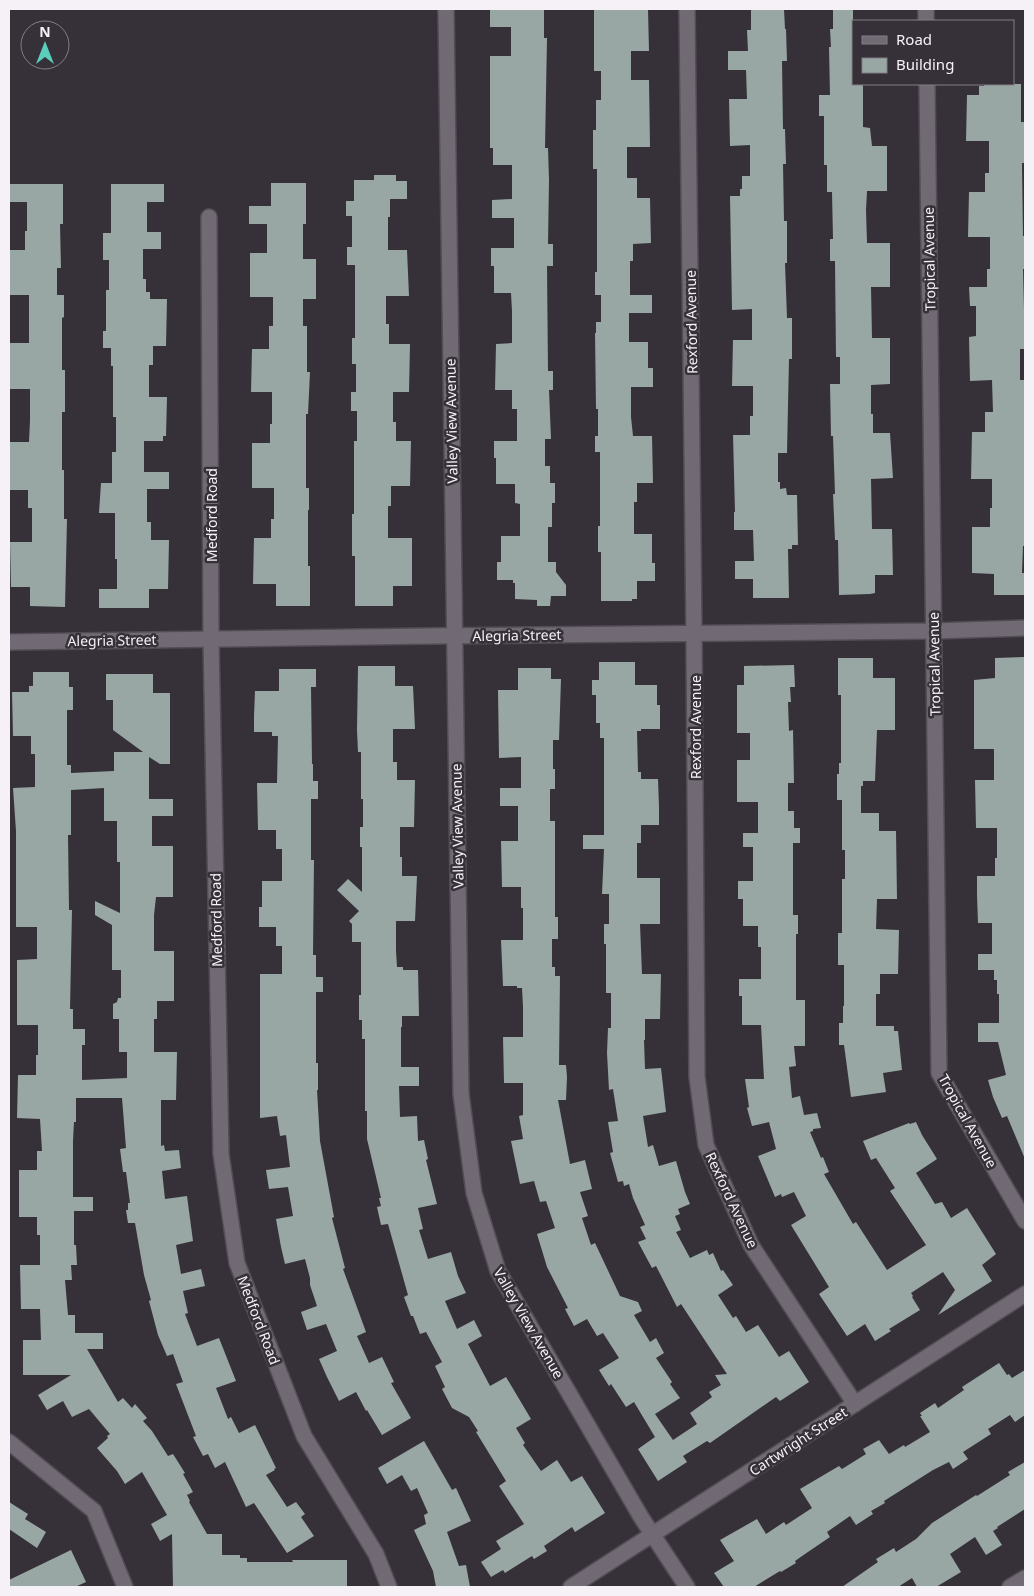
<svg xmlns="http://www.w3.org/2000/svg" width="1034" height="1596" font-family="'Noto Sans',sans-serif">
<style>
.building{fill:#98a7a3;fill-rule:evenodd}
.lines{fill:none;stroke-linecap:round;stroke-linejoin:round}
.minor-casing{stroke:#524c54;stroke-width:18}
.minor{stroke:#716a74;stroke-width:15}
.labels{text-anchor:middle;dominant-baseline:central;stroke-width:5;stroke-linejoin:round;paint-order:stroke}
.street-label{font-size:14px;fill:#f5f1f7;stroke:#363139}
</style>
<rect width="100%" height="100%" fill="#363139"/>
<g class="building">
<path d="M490,9H544V38H547L545,148H548L549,180L548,244H553V266H547L548,371H553V390H549L551,439H545V466H550V483H555V503H552V527H548V562H556V572L566,585V596H551L550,606H537V600L515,599V583H513V580H497V562H501V536H520V504L515,503V484H496V458H494V441H517V409H512V390H495L496,344L512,343V311L511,293H494V266H491V248H514V218H492V200L512,199V165H493V148H490V56H511V27H490Z"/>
<path d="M594,9H648L649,51H631V80H649L650,147H627V178H637V198H650L651,243L633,244V261H630V295H652V313H629V342H648V368H653V387H631V417L633,436H652L653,483H637V502H634V534H652V563H655V581H637V599H632V601H601V552H598V526H600V452H595V436H598V409H596L595,333H596V322H601V295H595V272H597V169H593V130H596V100H601V71H594Z"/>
<path d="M751,9H784L785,29H786L787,61H782L783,129H785L786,164H783L784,221H787V263H785L787,318H792V359H789L787,453H778V482H780V489L786,488L787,495H797L798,545H792V549H788L789,598H753V579H735V561H754L753,530H734V512H735L733,435H750V416H753V386H732L733,340H752V309L732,310L730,196H740V189H742V176H750V145L730,146L729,99H747L746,70H728V51H748L747,30H751Z"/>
<path d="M833,9H853V84H863V127L870,128L872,146H887V191H867L866,210L867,243H890V287H871L872,338H890V384L871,385V414H873V433H890L893,478L871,479L872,529H892L893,575H875V593L870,594L839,595L838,540H835L833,494H835L833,436H831L830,384H840V357H836L835,261H830V239H833L832,192H827V165H824V116H819V95H830L829,47H831L830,29H833Z"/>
<path d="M984,84H1021V122H1024V163H1022L1023,236H1025V269H1023L1025,349H1020V380H1025V546H1023L1022,573H1025V595H994V574L972,573V527H990V508H992V479H971L972,432H985V412H993L992,380L970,381L969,337L976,336V306H970L969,287H987V269H990V237H968L969,192H985V173H989V141H966L967,95H979V86H984Z"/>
<path d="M374,175H396V181H407V199H390V217H388V250H407L409,296H386V324H389V344H410L409,392H393V422H396V441H411L410,486H391V506H388V538H412V586H393V606H355V556H352V514H354V441H357V411H351V392H356V364H352V338H355V265H347V247H352V216H346V201H354V180H374Z"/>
<path d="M271,183H306V224H303V259H316V299H303V326H307V372H310L308,414H306V488H309V510H308V566H310V606H276V584H253L254,538H271V519H274V488H252V443H270V424H272V392H251L252,349H269V326H273V297H250V253H267V224H249V206H271Z"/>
<path d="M9,184H63V224H60L61,268H57V295H64V317L62,318V370H65V412H62V470H64V519H67L65,607L30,606V587H11L10,542H32V508H28V490H9L10,442H29L30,420V389H9V343H29V295H9V250H25V231H27V202H9Z"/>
<path d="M111,184H164V202H147V232H161V249H143V279H146V292H150V299H167L166,346H153V365H149V397H167L166,436H163V441H144V472H169V489H147V522H151V540H169L168,589H149V608H99V589H117V559H115V513H99L101,483H112V452H116V417H113V366H111V348H103V331H106V290H109V260H103V233H111Z"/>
<path d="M1024,657L1025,709V1159L1007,1116L1002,1118L993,1097L988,1080L1006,1075L998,1042H978V1023H999V994H997V980H994V970H978V954H992V923H978L977,895V876H995V858H997V828H976L975,780H994V749H974V680L995,678V658Z"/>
<path d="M838,658H873V678H895V730H877L875,781H863V786H861V813H879V831H896L897,899H877L876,929L899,930L898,974H880V994H876V1026H894V1031H898L902,1070L883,1073L886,1092L851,1097L844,1045H839V1023H843V1006H844V965H838V933H842V879H845V850H842V800H837V774H839V763H841V695H838Z"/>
<path d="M599,662H635V685H657V705H660V729H641V731H637L638,772H641V779H658L659,807V825H641V843H637V878H660V924H640L642,974H661L660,1019H645V1040H644L645,1069L661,1068L666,1112L643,1116L648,1147L653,1145L659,1166L676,1161L685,1192L690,1204L678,1209L680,1214L675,1216L681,1230L676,1232L690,1258L707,1250L709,1255L713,1253L721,1271L723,1270L733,1285L718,1295L733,1318L736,1316L746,1332L758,1325L779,1357L789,1351L809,1382L780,1401L776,1397L710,1443L707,1441L683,1456L687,1462L658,1481L638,1449L655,1437L634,1402L626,1407L611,1384L609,1386L599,1370L619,1358L603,1333L597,1336L587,1319L574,1326L565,1309L568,1308L547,1267L537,1234L555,1228L546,1201L540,1202L534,1181L520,1184L511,1141L523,1139L519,1116L523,1115V1083H504L503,1037H523V1007L522,988H517V986H503L501,940H523V908H521V887H502L501,841H518V806H500V788H521V757L499,758L498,690H518V668H551V679H561L559,740H553V769H555V789H550V821H555V917H558V939H552V967H555V976H560L559,1065H566L567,1077L566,1100H558L570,1164L585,1160L592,1189L580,1192L588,1216L582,1218L591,1245L595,1243L620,1296L638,1302L642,1311L634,1315L650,1342L656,1338L664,1353L656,1358L672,1382L670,1384L680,1398L655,1414L673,1440L697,1424L690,1413L712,1397L709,1392L721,1385L715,1375L727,1374L681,1304L677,1307L656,1266L652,1268L638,1242L646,1239L640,1227L645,1225L633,1198L629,1184L624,1186L623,1181L618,1182L610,1153L613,1152L608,1122L618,1121L613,1089L609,1090L607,1053L608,1028H611V993H606V944H604V924H609V894H602L604,849H583V835H604V738H600V723H596V695H592V680H599Z"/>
<path d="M794,665L795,687H790L791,702H788L789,731L793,730L794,783H788V811H794V828H800V843H793V915H798V934H796V1000H805V1046H794L796,1066L789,1067L792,1098L800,1096L804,1115L817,1113L821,1128L813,1129V1131L810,1132L821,1158L823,1157L829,1172L824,1174L853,1224L856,1222L887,1270L926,1245L890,1191L895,1188L876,1158L871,1160L863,1141L909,1123L910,1124L916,1122L922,1135L937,1159L916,1173L935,1204L942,1202L951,1218L967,1208L996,1254L982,1265L992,1281L938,1315L955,1290L943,1272L911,1293L913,1296L912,1297L920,1310L889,1329L891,1331L875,1341L865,1324L847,1336L819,1294L829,1287L791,1225L806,1216L794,1192L782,1197L781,1194L775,1197L758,1156L776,1149L769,1122L752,1126L747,1108L749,1107L745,1079H764L761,1025H742V996H739V979H761V947H758V926H743V899H738V881H753V847H743V833H758V802H737V760H750V733H737V685H744V666Z"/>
<path d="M358,666H395V686H413L415,729H393V762H397V780H415L414,827H400V857H402V876H417L415,921H396V951L397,967H403V970H418L419,1016H402V1027H401V1067H419V1086H399L400,1117L417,1116L418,1141L424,1140L428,1159L426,1160L437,1204L418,1208L423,1229L419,1230L428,1259L451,1252L458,1276L466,1293L445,1301L457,1329L474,1320L482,1336L468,1344L490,1386L506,1377L531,1419L516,1428L525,1443L523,1445L541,1471L557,1460L571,1482L582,1476L605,1513L575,1532L572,1527L544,1546L547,1551L534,1559L532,1556L505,1573L503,1570L491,1577L481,1562L501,1549L496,1541L524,1524L499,1486L506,1481L476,1432L478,1431L469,1417L452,1408L442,1389L445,1387L435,1366L442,1362L426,1332L420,1334L413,1316H411L404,1297L408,1295L388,1224L381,1225L377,1207L381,1206L379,1198H381L367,1139V1111H365V1039H362V1020H359V995H361V942H352V924L349,921L359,911L337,890L348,879L362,892V847H360V827H363V799H361V752H358L357,730Z"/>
<path d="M279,669H316V687H311L312,764H313V781H318V799H311V860H314L313,955H316V977H323V992H316V1063H318V1090H317L320,1141L334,1217L332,1218L345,1268L343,1269L366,1332L357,1336L369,1363L382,1357L394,1382L391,1383L411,1418L382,1435L367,1410L366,1411L356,1392L339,1401L327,1377L319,1359L337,1351L326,1324L307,1330L301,1312L317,1306L310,1285V1278L305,1259L285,1264L281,1247L276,1219L293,1216L288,1187L269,1189L266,1170L290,1167L286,1135L280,1136L277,1116L260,1118V974H282V946H276V927H259V907H262V881H282V849H276V830H258L257,783H277L278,736H272V732H254V716L255,691H279Z"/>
<path d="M33,672H69V687H73V710H67V765H71V773L114,771V752H143L113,730V700H106V674H153V693H170V764H160L149,757V799H173V816H152V846H173V897H156L154,915V951H174V1001H157V1019H154V1052H177L176,1100H161V1146L164,1145L165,1151L179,1150L181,1168L162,1171L165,1199L187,1196L193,1241L176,1245L181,1274L201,1269L205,1286L183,1291L188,1313L185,1314L197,1346L219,1338L236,1381L216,1388L228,1419L231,1417L239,1433L255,1425L276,1468L274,1469L275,1470L266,1475L287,1507L296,1502L305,1514L301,1517L314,1536L287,1553L254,1503L246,1507L225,1462L215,1468L208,1454L203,1456L193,1437L196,1436L176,1384L183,1382L173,1354L167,1356L158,1335L149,1301L151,1300L144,1275L135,1223H128L126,1210H128V1203H130L126,1172H123L120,1149L126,1148L122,1098H76V1122H74L73,1141V1197H93V1211H74V1245H76L77,1265H71L72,1280H65L68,1315H75V1333H103V1349H87L118,1402L123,1398L132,1408L135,1404L147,1418L143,1421L152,1431L168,1456L173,1454L185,1473L183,1474L193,1492L187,1495L190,1501L189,1502L207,1534H222V1555H240V1558H247V1562H293L292,1560H347V1587H173L172,1534L160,1541L151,1524L167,1515L142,1472L125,1484L117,1471L97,1448L108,1438L107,1436L110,1434L89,1409L72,1417L63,1401L47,1410L38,1395L71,1375H23V1340H41L40,1309H21L20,1265H40V1235H37V1217H19V1170H37V1151H42L40,1119L17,1118L18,1075H36V1055H38V1025H17V960L37,959V927H16V831L13,788L35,787V754H31V736H13L12,692H29V686H33ZM104,788V821H117V862H120V913L95,901V915L112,925V970H121V998H118L117,1002L113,1004V1019H119V1052H127V1078L82,1080V1045H85V1029H73V1009H70L72,910H69L68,835H71V790Z"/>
<path d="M999,1363L1007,1375L1009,1374L1012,1378L1025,1370V1415L1015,1422L1010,1415L988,1429L991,1434L963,1452L968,1459L953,1469L949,1462L933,1470L884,1501L885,1503L871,1511L873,1514L856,1525L850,1516L827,1532L830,1537L805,1554L795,1561L796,1563L781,1572L780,1571L754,1587H724L714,1573L734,1561L720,1540L757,1519L766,1534L784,1522L786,1525L812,1508L800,1489L839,1466L842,1469L866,1454L863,1449L879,1440L889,1454L904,1445L905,1447L930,1432L920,1416H922L920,1413L935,1403L938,1408L964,1390L962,1387Z"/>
<path d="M424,1441L452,1490L456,1488L471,1521L447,1532L459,1566L466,1565L470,1587H436L433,1571L414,1530L426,1524L424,1515L428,1513L417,1488L411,1491L402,1475L387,1484L378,1468Z"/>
<path d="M1025,1462V1509L997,1527L998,1528L993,1531L1002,1545L986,1555L975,1537L950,1554L961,1572L936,1587H917L912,1578L898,1587H842L878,1562L876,1559L894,1548L896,1552L916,1539L932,1523L976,1495L977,1496L1010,1475L1008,1472Z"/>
<path d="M9,1502L28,1514L25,1519L46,1532L37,1548L9,1529Z"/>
<path d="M71,1550L86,1582L75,1587H9V1580Z"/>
</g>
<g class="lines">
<g class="minor-casing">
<g id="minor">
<path d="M446,9L461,1094L474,1193L498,1271L641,1517L687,1587"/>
<path d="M687,9L694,633L697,1077L706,1145L751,1245L855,1404"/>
<path d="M926,9V21"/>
<path d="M927,84L939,1073L1025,1221"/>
<path d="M209,217L211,639L221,1154L237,1263L304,1436L376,1554L389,1587"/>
<path d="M9,642L430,636L933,631L1025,628"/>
<path d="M9,1442L94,1511L125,1587"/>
<path d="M571,1587L1025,1294"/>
<path d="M1010,1587L1025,1578"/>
</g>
</g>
<use href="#minor" class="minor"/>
</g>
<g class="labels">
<g class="street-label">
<text transform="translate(929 259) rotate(-91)">Tropical Avenue</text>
<text transform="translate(691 322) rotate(-91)">Rexford Avenue</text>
<text transform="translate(451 421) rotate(-91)">Valley View Avenue</text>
<text transform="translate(211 515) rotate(-90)">Medford Road</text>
<text transform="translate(517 635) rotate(-1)">Alegria Street</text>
<text transform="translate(112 640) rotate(-1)">Alegria Street</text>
<text transform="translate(934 664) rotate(-91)">Tropical Avenue</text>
<text transform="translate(695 727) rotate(-90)">Rexford Avenue</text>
<text transform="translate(457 826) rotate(-91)">Valley View Avenue</text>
<text transform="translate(216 920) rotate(-91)">Medford Road</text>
<text transform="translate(968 1121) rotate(61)">Tropical Avenue</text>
<text transform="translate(732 1200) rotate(65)">Rexford Avenue</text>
<text transform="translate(259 1320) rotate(69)">Medford Road</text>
<text transform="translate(529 1323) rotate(60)">Valley View Avenue</text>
<text transform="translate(798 1441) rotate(-33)">Cartwright Street</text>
</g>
</g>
<rect width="1034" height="1596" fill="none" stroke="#f5f1f7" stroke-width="20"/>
<rect x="852" y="20" width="162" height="65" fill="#363139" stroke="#827e85"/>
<rect x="862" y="36" width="25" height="8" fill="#716a74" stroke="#827e85"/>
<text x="896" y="45" font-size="15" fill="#f5f1f7">Road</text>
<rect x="862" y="58" width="25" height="15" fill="#98a7a3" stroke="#827e85"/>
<text x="896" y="70" font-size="15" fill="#f5f1f7">Building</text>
<g transform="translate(45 45)"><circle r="24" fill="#363139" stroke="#827e85"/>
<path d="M0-4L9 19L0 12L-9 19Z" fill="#5bcebb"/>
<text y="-8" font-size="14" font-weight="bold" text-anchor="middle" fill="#f5f1f7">N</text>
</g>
</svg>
